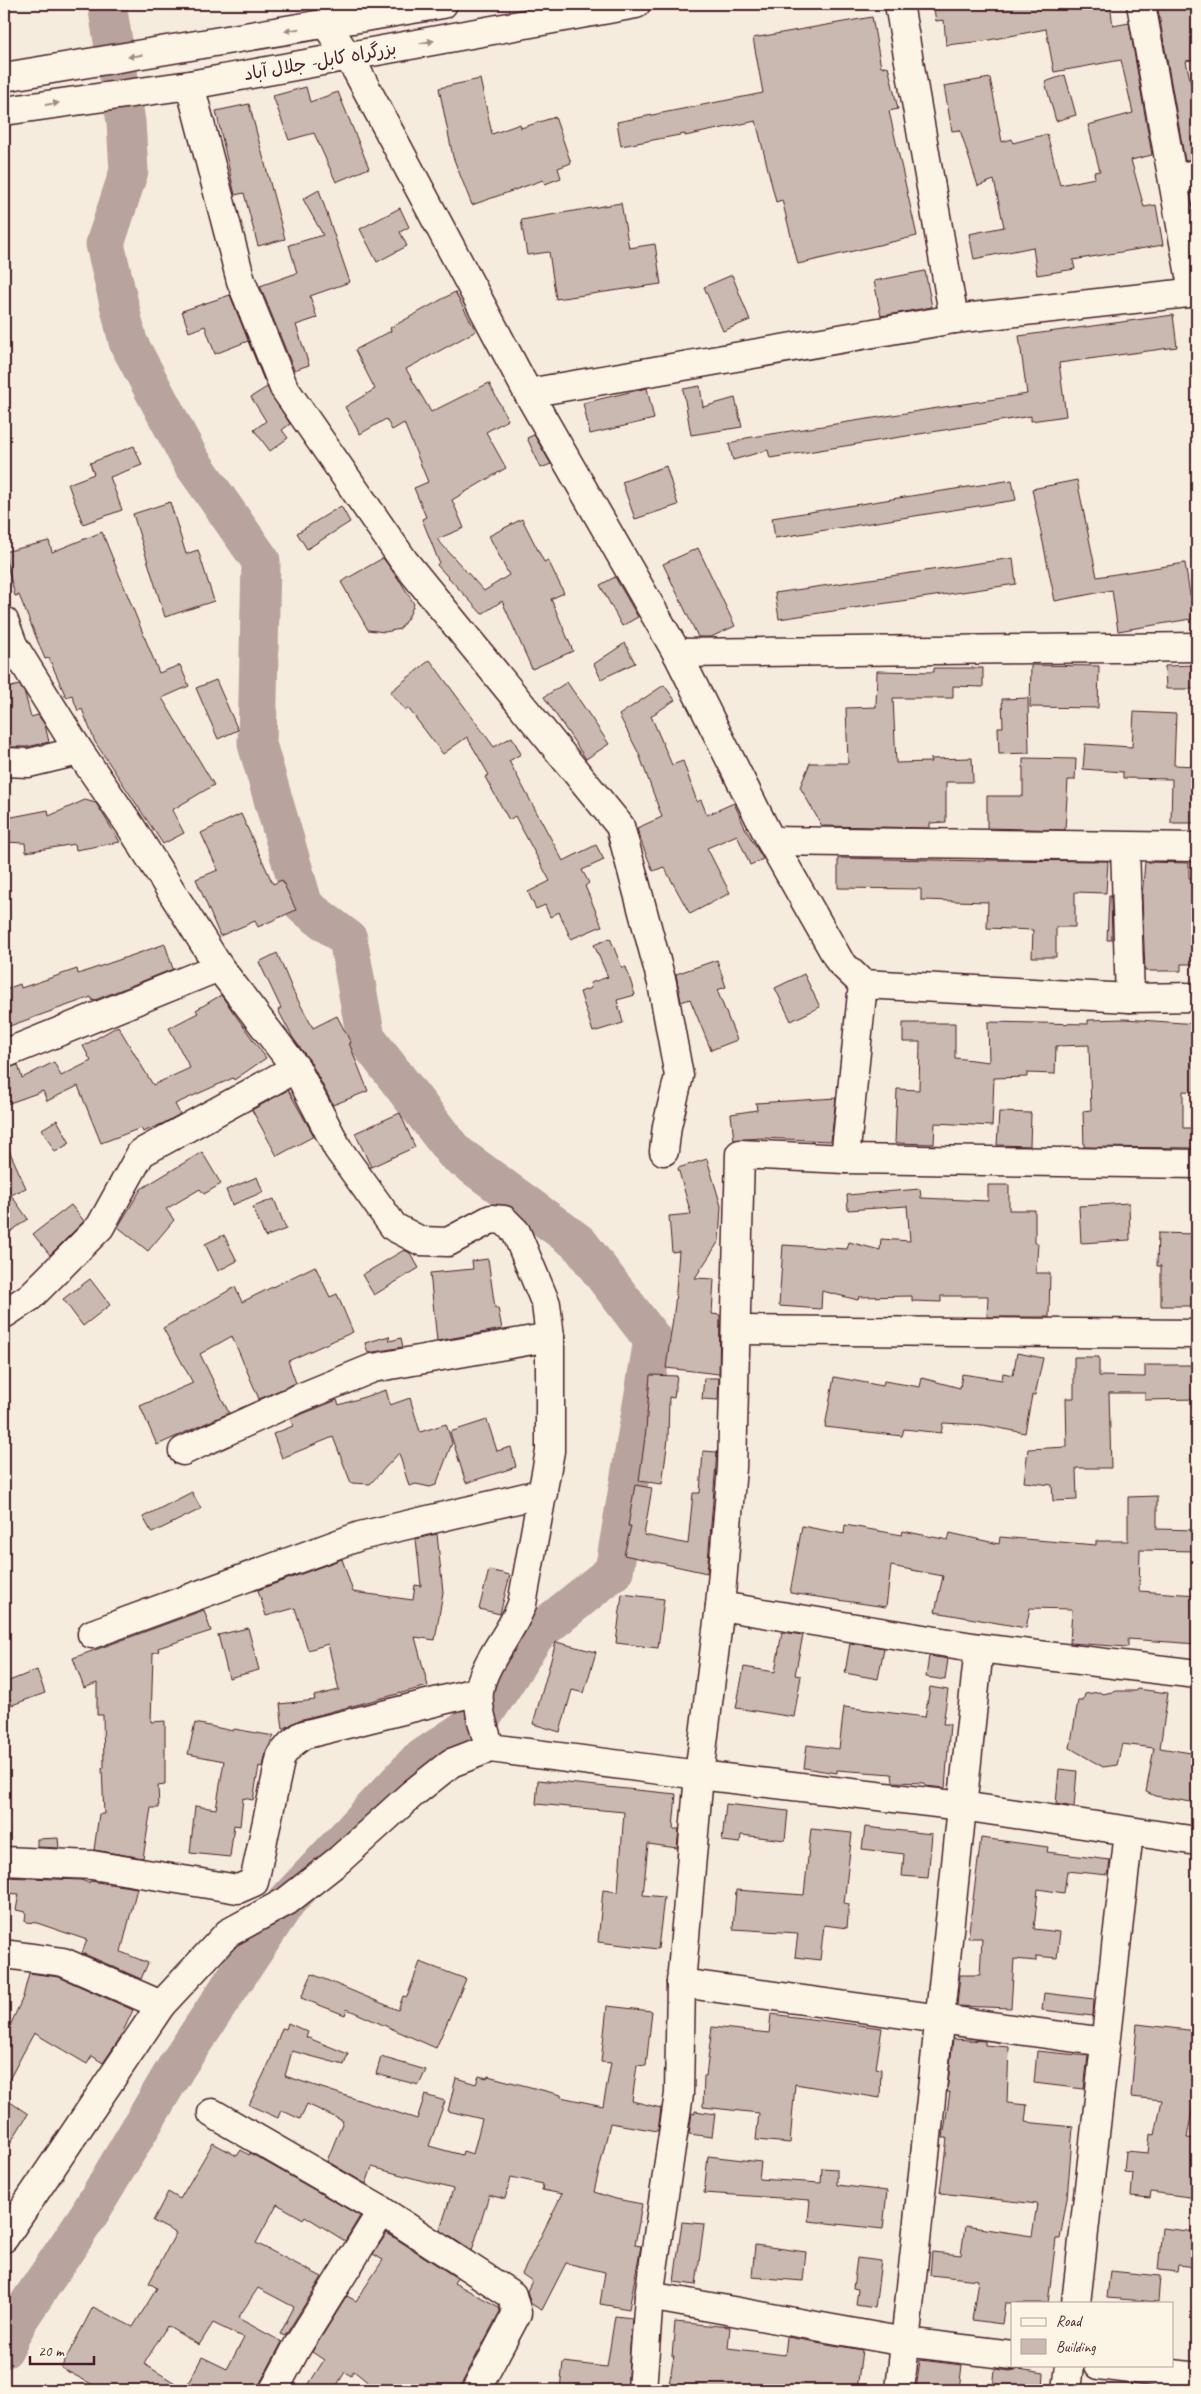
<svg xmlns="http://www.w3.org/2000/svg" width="1201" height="2394" font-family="Caveat,'Playpen Sans Arabic',sans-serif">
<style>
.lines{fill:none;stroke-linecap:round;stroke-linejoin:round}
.river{stroke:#b8a39e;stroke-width:39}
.building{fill:#cab9b1;stroke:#4a1f2b;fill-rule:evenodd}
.minor-casing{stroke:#4a1f2b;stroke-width:31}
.major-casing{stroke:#4a1f2b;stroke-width:31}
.highway-casing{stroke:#4a1f2b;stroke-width:31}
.minor{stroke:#fcf5e5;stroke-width:28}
.major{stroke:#fcf5e5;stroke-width:28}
.highway{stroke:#fcf5e5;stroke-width:28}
.oneway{fill:#a38a88}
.labels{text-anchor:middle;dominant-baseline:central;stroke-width:4.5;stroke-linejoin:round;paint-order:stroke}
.street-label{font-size:18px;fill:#4a1f2b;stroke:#fcf5e5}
</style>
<rect width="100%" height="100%" fill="#f5ecde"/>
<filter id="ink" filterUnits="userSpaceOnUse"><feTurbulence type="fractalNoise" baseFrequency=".02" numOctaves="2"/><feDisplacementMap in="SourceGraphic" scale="10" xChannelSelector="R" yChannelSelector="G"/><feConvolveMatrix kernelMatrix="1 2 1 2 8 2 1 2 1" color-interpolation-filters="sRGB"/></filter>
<g filter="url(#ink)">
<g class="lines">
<path class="river" d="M4,2349L20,2317L88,2216L177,2066L287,1901L418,1761L481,1719L536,1634L614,1571L653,1340L579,1243L454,1152L366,1038L348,939L304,906L257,744L261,561L191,461L128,342L105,244L129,171L126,122L107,4"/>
</g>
<g class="building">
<path d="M933,4H1110L1113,26L1129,23L1152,155L1131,160L1144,207L1156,205L1163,245L1073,260L1075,269L1037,275L1033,247L974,259L969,234L1004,227L994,180L978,186L960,130L952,131L944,86L990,78L1002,142L1012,139L1013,143L1047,134L1060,185L1095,178L1094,172L1100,171L1088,125L1133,113L1121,60L1054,72L1046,29L984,41L946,45L944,20L936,21Z"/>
<path d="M1157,4H1197V59L1186,61L1197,112V158L1185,161Z"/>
<path d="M872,17L881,67L888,66L898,109L889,111L917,236L798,264L782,200L776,202L756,121L685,136V134L621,146L617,122L763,93L753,38Z"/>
<path d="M1065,75L1076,115L1056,121L1045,82Z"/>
<path d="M480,79L492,134L520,124L521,128L555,117L571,163L558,168L561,178L545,184L543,180L472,205L453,157L439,88Z"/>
<path d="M306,87L310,102L338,92L369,168L336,182L314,133L289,140L273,96Z"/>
<path d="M249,104L285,239L258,246L244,193L235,195L216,111Z"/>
<path d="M319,190L350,282L310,296L317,318L296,325L309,365L294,370L260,286L297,273L289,245L323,235L303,199Z"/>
<path d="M621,203L629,248L655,244L661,284L556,299L549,252L527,255L521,220Z"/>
<path d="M400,208L409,227L400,232L407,246L377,262L360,229Z"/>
<path d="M925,271L932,307L881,316L874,281Z"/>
<path d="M732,275L750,320L723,331L704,287Z"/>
<path d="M455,292L476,331L406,369L431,412L489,383L508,420L486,432L506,468L452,500L464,528L437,539L484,591L509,575L489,536L522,519L544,562L548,560L564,593L551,599L573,651L532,669L502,601L482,614L437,565L439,562L422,519L426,517L414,488L428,482L404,423L392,430L386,419L360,434L345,407L375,389L355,350L391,331L390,328Z"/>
<path d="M230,295L264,380L248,341L215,354L205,326L189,332L182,311Z"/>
<path d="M1173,315L1177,347L1059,363L1066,416L1031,421V416L770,458L768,450L733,460L729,444L746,438L1027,394L1019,336Z"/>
<path d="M700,386L703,407L735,398L742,427L691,435L683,389Z"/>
<path d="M267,387L290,424L282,430L288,438L270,451L254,430L266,421L251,397Z"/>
<path d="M647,388L654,419L590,434L583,403Z"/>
<path d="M534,435L551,464L541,468L527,438Z"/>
<path d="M134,446L142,465L110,477L122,510L83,524L68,484L94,474L90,463Z"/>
<path d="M666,466L678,505L635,519L622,482Z"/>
<path d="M1012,480L1016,500L775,538L772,518Z"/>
<path d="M1077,480L1097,577L1185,563L1190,595L1197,594V618L1118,631L1112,590L1055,601L1032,489Z"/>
<path d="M170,502L186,554L198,550L214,601L165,617L133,514Z"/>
<path d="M341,506L350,522L307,549L297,533Z"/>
<path d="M102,532L159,673L180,665L189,686L162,698L214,785L172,810L184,833L163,844L95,742L82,709L78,711L72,695L66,697L49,658L45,659L19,595L15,596L4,552L49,541L52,552Z"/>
<path d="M698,548L735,626L711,637H698L663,564Z"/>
<path d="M383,558L402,584L414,604L409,616L400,629L385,632L368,630L341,582Z"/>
<path d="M1013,558L1016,584L779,619L775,593Z"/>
<path d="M615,577L638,617L622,626L600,585Z"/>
<path d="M625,643L635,663L601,679L594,664Z"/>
<path d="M430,660L494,747L512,737L521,754L509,761L563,861L596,845L604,860L582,870L589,883L585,886L602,926L571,939L559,912L550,917L545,905L536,909L528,892L550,881L515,816L509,820L485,777L489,775L467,737L443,754L408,708L405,710L390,692Z"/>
<path d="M1031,665L1099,666L1098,708L1030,707Z"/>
<path d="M1197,665V689H1166L1165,666Z"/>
<path d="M934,668H983V687L953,686V698H893L896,763L931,762L930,759L972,758L973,782H946V822L930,823V828L822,826L800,787L810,763H848L846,708L876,707L877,671L934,672Z"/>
<path d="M216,680L238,730L218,739L196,688Z"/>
<path d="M567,682L609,744L586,759L544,697Z"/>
<path d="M19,685L25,694L31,717L38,715L45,725L49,742L27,747H4V689Z"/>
<path d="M664,685L675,700L651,716L672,765L683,761L697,802L701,800L707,815L734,803L746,830L763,859L750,865L737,835L707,848L730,893L690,914L664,867L653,871L640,839L637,828L662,817L639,754L619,715Z"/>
<path d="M1028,698L1029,753L999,754L998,727H1003L1002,699Z"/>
<path d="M1134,712L1176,714L1174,765L1197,766V823H1171L1172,779L1123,778V772L1083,769L1085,744L1132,747Z"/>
<path d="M1023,758L1076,759L1075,780H1068L1065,830L987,828V796H1023Z"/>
<path d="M85,800L96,803L120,842L76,850L75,844L26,852L25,843L4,842V816L12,817L48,810L49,816Z"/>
<path d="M241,814L273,884L282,880L296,910L258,927L255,921L220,936L196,879L218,870L201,833Z"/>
<path d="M838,858L986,861V860L1108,861L1106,893L1075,892V927H1056V957H1032L1033,930L987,928L988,902L921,900V889L838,888Z"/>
<path d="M1145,862L1189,863V878H1197V964H1181V971H1145L1142,897Z"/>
<path d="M1109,896H1111L1112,940H1107Z"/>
<path d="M610,938L622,968L626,967L635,995L617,1000L623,1023L593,1032L580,992L591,988L590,983L608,977L594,945Z"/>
<path d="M165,944L173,969L100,998L93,1001L91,997L4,1028V990L20,984L21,988L77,969L78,974Z"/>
<path d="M277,953L293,991L313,1028L337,1016L351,1043H349L368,1091L333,1105L310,1061L293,1038L278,1010L281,1008L259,962Z"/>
<path d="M717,960L726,987L717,990L737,1040L711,1050L690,999L681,1002L676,974Z"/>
<path d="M804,974L820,1007L791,1021L775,988Z"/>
<path d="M221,995L266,1058L234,1080L233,1078L175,1104L180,1114L164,1123L143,1132L141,1128L101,1143L78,1086L47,1101L43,1091L4,1105V1069L18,1065L22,1078L54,1062L61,1076L91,1061L83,1046L118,1026L153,1085L190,1068L169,1028L198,1013L196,1010Z"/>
<path d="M1125,1019L1197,1024V1092L1183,1091V1128H1197V1148L1084,1147L1083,1111L1091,1110L1089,1045L1056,1046L1055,1074L1027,1073V1077L994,1078L992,1126L935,1123L934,1144L895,1143L897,1089L919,1090L920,1042H903V1023H955V1058L989,1062L988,1022L1088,1024V1020Z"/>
<path d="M288,1090L314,1136L277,1156L252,1110Z"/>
<path d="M836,1098L831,1141L761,1138L734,1140L731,1114L757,1110L756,1103Z"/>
<path d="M999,1112L1031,1113L1030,1146L997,1145Z"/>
<path d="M400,1113L415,1147L371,1167L355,1133Z"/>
<path d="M57,1120L70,1143L55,1152L42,1129Z"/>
<path d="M4,1139L26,1188L11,1195L28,1219L10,1232L4,1223Z"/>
<path d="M202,1152L221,1184L204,1194L200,1189L166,1209L174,1220L148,1251L118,1227L141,1189Z"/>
<path d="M707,1159L721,1206L719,1241L695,1278L714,1279L712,1314L720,1315L719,1374L666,1368L675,1304L679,1251L672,1252L669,1216L691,1214L678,1168Z"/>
<path d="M257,1177L263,1192L232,1205L226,1190Z"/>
<path d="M988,1185H1009V1210H1035V1243H1038L1036,1273H1050L1049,1317H987L988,1296H941V1302L912,1301V1296L859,1297L858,1300L822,1291L821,1309L779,1306L783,1245L847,1249L849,1242L880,1250L881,1239L910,1241L907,1206L848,1210L847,1195L920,1189L921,1198L988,1201Z"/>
<path d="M274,1199L286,1229L265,1237L253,1207Z"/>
<path d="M1129,1203L1130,1240L1081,1243L1079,1206Z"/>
<path d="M71,1205L84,1221L50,1255L33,1234Z"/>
<path d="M1158,1233L1197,1234V1306H1161V1266H1157Z"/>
<path d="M224,1235L237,1261L218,1271L205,1244Z"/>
<path d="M404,1250L410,1253L419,1268L374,1295L362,1275Z"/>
<path d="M488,1259L495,1308H498L502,1329L437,1341L430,1273L473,1269L472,1261Z"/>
<path d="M315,1266L330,1297L337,1294L353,1332L288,1361L296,1383L259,1399L232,1336L200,1354L229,1413L157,1445L140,1406L193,1383L163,1328L235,1287L242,1302Z"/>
<path d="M90,1279L110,1305L83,1326L63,1299Z"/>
<path d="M389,1336L390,1341L401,1338L403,1347L368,1353L365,1343Z"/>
<path d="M1017,1353L1043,1358L1035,1395H1032L1025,1433L983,1425L943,1423L941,1433L904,1429L902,1436L825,1427L834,1377L883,1386L884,1381L920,1387L922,1378L960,1388L962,1374L1002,1380L1003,1373L1013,1375Z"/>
<path d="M1074,1357H1099V1376L1145,1377V1365H1197V1399L1145,1400V1393H1109L1111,1468H1076L1077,1500L1053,1501L1052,1485L1024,1482L1028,1449L1067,1447L1066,1398H1074Z"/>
<path d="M650,1375L677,1376L674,1398L669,1397L668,1439L662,1484L639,1481L646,1430Z"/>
<path d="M704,1378H719L718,1400L702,1399Z"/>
<path d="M386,1390L390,1405L410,1398L420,1432L446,1424L452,1443L436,1485L430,1487L416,1484L409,1486L399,1453L370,1484L351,1483L333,1437L282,1458L273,1434L293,1426L290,1419L337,1400L339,1405Z"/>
<path d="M487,1420L497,1451L511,1447L516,1467L466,1483L450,1432Z"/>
<path d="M703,1451L717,1452L707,1573L624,1555L631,1526H628L635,1485L652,1488L644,1535L688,1544L693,1493H700Z"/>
<path d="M192,1492L201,1509L152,1533L143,1517Z"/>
<path d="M1157,1496V1529L1197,1530V1551L1140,1550L1139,1591L1197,1595V1644L1128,1639V1647L1070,1643L1072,1609L1030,1608L1026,1628L935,1612L943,1576L891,1566L886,1607L790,1593L802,1526L844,1534L845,1525L902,1535L903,1531L948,1540L950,1533L999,1544L1000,1537L1096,1545V1541H1128V1497Z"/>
<path d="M437,1534L443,1592L435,1640L415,1637L428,1686L299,1720L283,1729L280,1704L315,1700L314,1696L339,1690L328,1644L308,1650L295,1608L266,1616L258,1590L342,1559L353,1592L413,1600L415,1585L421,1586L416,1539Z"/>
<path d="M489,1570L510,1575L500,1614L479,1609Z"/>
<path d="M622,1594L664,1599L658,1648L616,1643Z"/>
<path d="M204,1610L211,1631L158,1648L159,1651L153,1653L151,1722L165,1721V1785L158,1786L159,1808H151L143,1858L94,1850L99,1814H104L102,1768H104L103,1715H97V1683L84,1688L73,1658Z"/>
<path d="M248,1628L259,1670L229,1678L218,1635Z"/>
<path d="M782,1632L803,1635L795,1675L801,1676L794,1717L736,1708L744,1667L775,1672Z"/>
<path d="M556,1642L596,1652L584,1693L572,1690L560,1732L533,1724Z"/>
<path d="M850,1643L884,1648L878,1679L845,1673Z"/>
<path d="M929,1656L948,1659L945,1680L926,1677Z"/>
<path d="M37,1670L45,1693L12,1705L4,1683Z"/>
<path d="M930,1687L948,1690L943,1724H950L945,1788L925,1786V1783L893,1782L892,1774L837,1770V1773L804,1768L807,1745L839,1749L844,1707L925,1717Z"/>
<path d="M1137,1689L1168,1693L1160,1748L1197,1754V1803L1155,1796L1146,1792L1154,1748L1122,1744L1117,1765L1103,1767L1070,1748L1078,1701H1083L1085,1694L1099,1692L1103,1694L1116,1691H1136Z"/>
<path d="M195,1723L233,1731L234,1729L274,1736L266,1752L263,1767L259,1766L253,1800L243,1798L240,1826L234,1825L230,1857L190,1853L195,1806L216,1809L224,1761L188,1754Z"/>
<path d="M1059,1769L1077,1771L1074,1807L1056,1804Z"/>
<path d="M538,1780L676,1794L673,1829H679L677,1848L648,1844L643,1895L664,1897L658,1949L598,1942L603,1890L618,1892L624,1812L536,1804Z"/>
<path d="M726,1804L788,1811L785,1840L741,1835L740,1843L722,1841Z"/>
<path d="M865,1827L932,1834L928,1878L902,1876L904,1854L862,1849Z"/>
<path d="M811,1829L852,1833L844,1903L849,1904L847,1928L824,1925L820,1960L795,1957L798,1933L733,1929L736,1890L804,1895Z"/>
<path d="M58,1838L59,1848L37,1847V1839Z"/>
<path d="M981,1838L1048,1847L1047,1852L1110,1860L1108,1875L1067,1871L1064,1893L1038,1889L1034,1929L1060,1932L1057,1958L1036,1956V1961L1014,1959L1011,2008L957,2006L960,1975H980L982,1938H968Z"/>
<path d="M4,1877L81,1880L89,1883L90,1881L137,1888L121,1952L148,1963L141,1979L82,1953L87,1940L37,1923L25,1922L26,1912L16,1910L19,1894L4,1893Z"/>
<path d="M420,1962L466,1979L436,2048L347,2009L345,2015L301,1998L312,1974L398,2010L403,1996L407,1997Z"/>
<path d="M29,1973L59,1977L133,2010L120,2038L103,2063L92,2056L87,2064L34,2033L4,2089V2025L9,2028L23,1997Z"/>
<path d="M1044,1993L1094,1999L1093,2016L1042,2010Z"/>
<path d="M607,2006L652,2011L646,2066L637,2065L632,2101L661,2108L658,2131L610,2123L594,2192L616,2199L642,2204L635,2245L641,2246L629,2309L600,2304L605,2272L566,2263L542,2310L531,2304L527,2291L532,2281L522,2274L562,2194L542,2190L543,2184L511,2177L505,2199L489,2195L472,2251L440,2230L453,2189L372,2167L366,2184L327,2161L343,2121L307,2104L300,2119L281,2110L278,2118L249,2105L270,2061L282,2028L286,2029L288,2023L308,2032L306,2037L348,2054L344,2065L292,2051L285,2076L417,2119L425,2095L445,2101L429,2146L462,2155L463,2151L473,2154L482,2119L448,2111L456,2078L476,2084L479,2076L487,2078L488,2076L561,2095V2097L603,2106L611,2063L601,2062Z"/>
<path d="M771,2014L882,2028L876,2068L881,2069L880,2098L795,2084L790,2143L756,2140L759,2113L703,2107L704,2076H706L712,2027L769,2033Z"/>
<path d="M1137,2024L1197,2031V2085L1187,2138L1197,2139V2198L1151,2192L1150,2198L1131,2196L1133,2173L1124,2172L1126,2151L1148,2153L1150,2134L1155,2135L1162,2100L1131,2097Z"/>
<path d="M953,2039L985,2041V2045L1009,2047L1007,2103L1027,2105L1025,2122L1073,2127L1067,2198L1060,2239H1056L1048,2303H1005L1002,2324L972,2320L978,2280L930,2275L932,2252L961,2255L965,2226L1032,2236L1037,2204L940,2193L947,2138H943L950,2092H947Z"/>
<path d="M1037,2051L1088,2056L1084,2089L1034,2083Z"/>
<path d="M381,2057L426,2070L419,2085L376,2074Z"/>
<path d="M4,2098L28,2114L4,2153Z"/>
<path d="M695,2111L715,2114L712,2137L689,2134L692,2113L695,2114Z"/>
<path d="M213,2143L237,2156L241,2150L249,2155L250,2153L360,2216L345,2241L305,2216L303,2219L277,2204L256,2243L322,2277L285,2336L280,2334L294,2307L258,2288L238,2318L282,2342L260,2383L258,2390H103L61,2368L93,2307L133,2327L157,2288L149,2283L176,2233L153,2221L168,2192L180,2199ZM213,2323L244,2338L227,2369L202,2357L185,2389L144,2364L167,2326L199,2345Z"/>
<path d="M708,2156L761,2162L759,2179L821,2183L822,2168L837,2169V2185L887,2191L883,2229L808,2221L810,2200L704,2193Z"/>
<path d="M682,2222L704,2224L696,2285L674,2282Z"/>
<path d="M1162,2228L1197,2232V2267L1178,2265L1177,2272L1158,2270Z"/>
<path d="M387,2233L457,2278L454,2283L499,2307L500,2311L462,2383L460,2390H377L354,2371L351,2376L345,2372L334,2390H305L324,2360L312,2352L347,2296L356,2301L383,2260L373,2254Z"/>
<path d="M755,2245L806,2252L803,2281L752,2277Z"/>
<path d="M857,2258L881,2261L875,2308L856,2305L858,2289L853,2288Z"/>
<path d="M1110,2271L1160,2276L1158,2302L1107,2298Z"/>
<path d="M615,2316L632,2318L627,2390H560L563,2362L607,2367Z"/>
<path d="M675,2322L730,2327L728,2348L785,2355L787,2337L862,2350L857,2390H668L674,2356H672Z"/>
<path d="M920,2360L962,2365L959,2390H916Z"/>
<path d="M995,2369L1010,2371L1019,2369L1044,2373L1043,2390H993Z"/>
</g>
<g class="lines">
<g class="minor-casing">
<g id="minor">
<path d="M899,4L954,319"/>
<path d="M1141,4L1193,292"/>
<path d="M190,85L241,281L284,388L404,561L620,826L662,983L679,1076L667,1126L664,1151"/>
<path d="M1174,181L1197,173"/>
<path d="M528,393L954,319L1197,292"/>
<path d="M4,621L13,645L79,751L129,824L219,967L296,1068L338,1149L394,1227L421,1241L448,1242L491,1219L504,1220L516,1232L546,1304L550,1337V1451L522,1604C512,1633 484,1661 479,1691C477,1710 485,1731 490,1748"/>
<path d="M677,653L1197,647"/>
<path d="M4,762L29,763L79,751"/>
<path d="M771,841L1197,847"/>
<path d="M1125,847L1130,998"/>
<path d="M4,1054L219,967"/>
<path d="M845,1159L1197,1164"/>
<path d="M4,1314L30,1297L100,1227L141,1153L296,1068"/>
<path d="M736,1330L1197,1334"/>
<path d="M183,1451L290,1402L373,1368L550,1337"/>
<path d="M720,1606L979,1648L1197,1674"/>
<path d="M92,1634L360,1536L543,1493"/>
<path d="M4,1861L92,1865L238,1889L254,1882L281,1756L291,1744L303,1735L479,1691"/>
<path d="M4,1954L63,1962L161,2005"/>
<path d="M681,1983L1105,2042"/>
<path d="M212,2113L382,2211L512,2295L517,2313L476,2390"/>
<path d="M4,2238L161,2005L228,1933L287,1901L339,1860L412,1794L451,1763L490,1748L699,1775L720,1606L732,1468L740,1154L845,1159L863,984"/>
<path d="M649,2296L905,2342L1012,2355"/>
<path d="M1076,2303L1129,1832"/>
<path d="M1099,2365L1197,2377"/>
<path d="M274,2390L297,2347L382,2211"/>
<path d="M642,2390L649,2296L679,2094L681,1983L699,1775L962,1806L1197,1841"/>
<path d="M900,2390L979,1648"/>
<path d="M1067,2390L1070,2365"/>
</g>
</g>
<g class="major-casing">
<path id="major" d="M326,24L357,71L528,393L677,653L771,841L840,962L863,984L1130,998L1197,997"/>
</g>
<g class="highway-casing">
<g id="highway">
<path d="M4,77L443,4"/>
<path d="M4,111L190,85L636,4"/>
</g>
</g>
<use href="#minor" class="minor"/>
<use href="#major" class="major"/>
<use href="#highway" class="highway"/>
</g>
<defs><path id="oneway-solid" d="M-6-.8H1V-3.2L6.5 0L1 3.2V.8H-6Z" transform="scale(1.25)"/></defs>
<g class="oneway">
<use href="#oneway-solid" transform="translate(292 30) rotate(170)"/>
<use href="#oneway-solid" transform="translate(427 42) rotate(-10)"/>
<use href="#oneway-solid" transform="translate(135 56) rotate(171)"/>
<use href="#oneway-solid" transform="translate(52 104) rotate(-8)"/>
</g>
</g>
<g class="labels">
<g class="street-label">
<text transform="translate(320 61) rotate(-10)">بزرگراه کابل- جلال آباد</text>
</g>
</g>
<rect width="1201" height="2394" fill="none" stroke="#fcf5e5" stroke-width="20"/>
<rect x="10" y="10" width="1181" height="2374" fill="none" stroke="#4a1f2b" stroke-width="2" filter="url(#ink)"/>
<rect x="1011" y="2302" width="162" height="65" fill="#fcf5e5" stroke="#b59f9b"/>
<rect x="1021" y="2318" width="25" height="8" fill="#fcf5e5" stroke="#b59f9b"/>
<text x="1056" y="2326" font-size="15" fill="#4a1f2b">Road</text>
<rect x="1021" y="2339" width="25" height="15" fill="#cab9b1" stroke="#b59f9b"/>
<text x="1056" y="2352" font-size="15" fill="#4a1f2b">Building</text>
<path d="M30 2356v8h64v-8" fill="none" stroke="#4a1f2b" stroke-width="2.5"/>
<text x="38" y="2356" font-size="15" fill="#4a1f2b" stroke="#fcf5e5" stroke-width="4" paint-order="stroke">20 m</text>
</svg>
